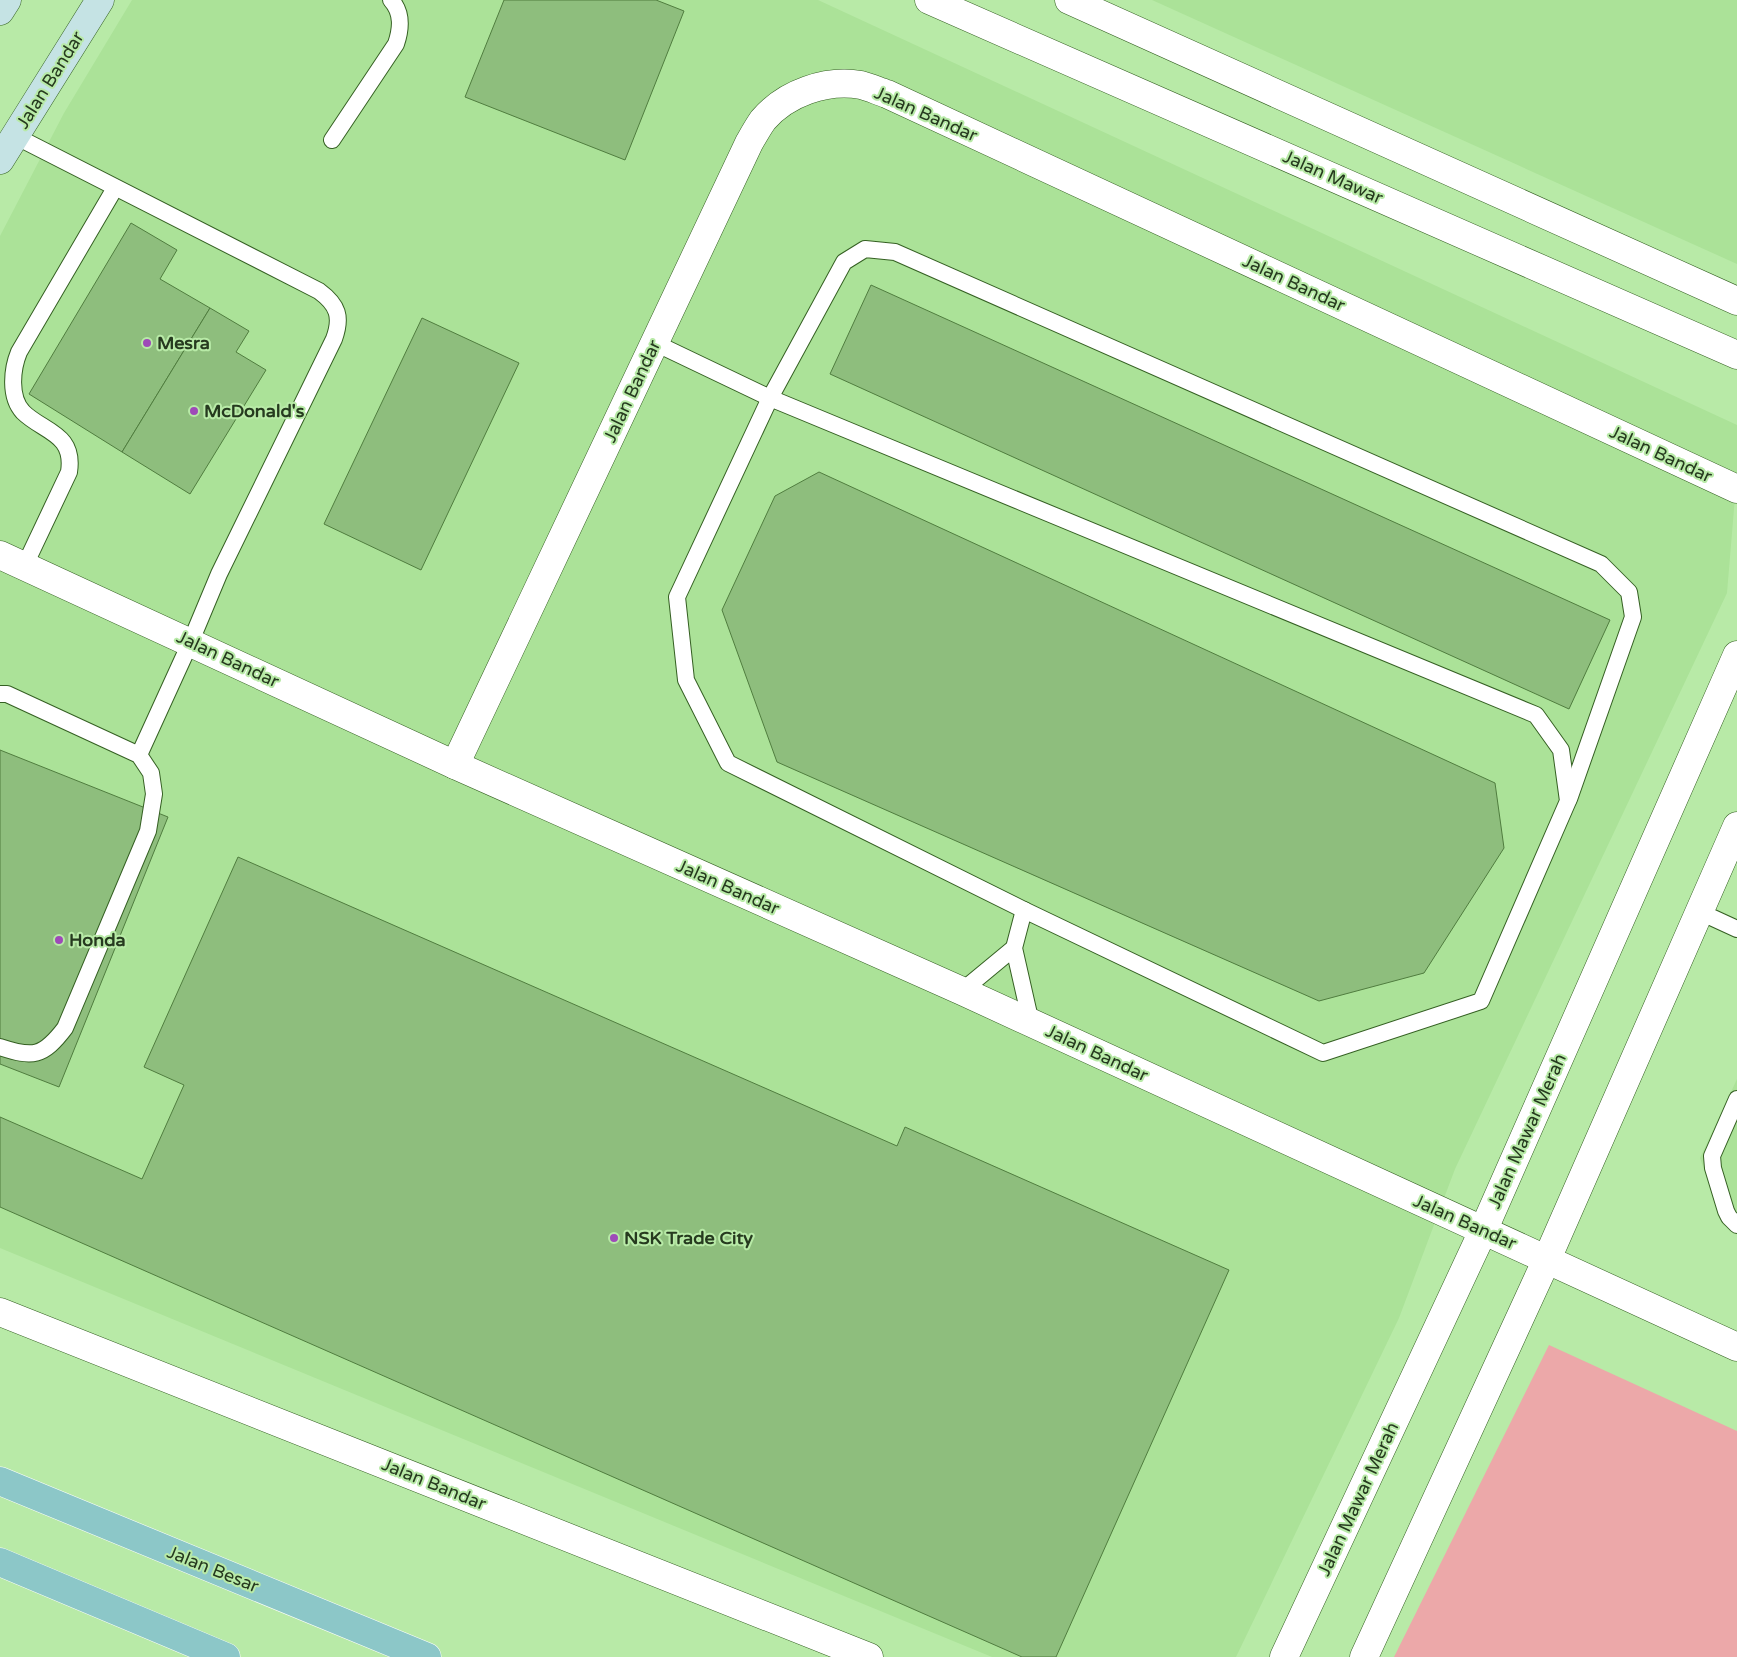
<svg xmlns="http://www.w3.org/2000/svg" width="1737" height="1657" font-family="'Varela Round',sans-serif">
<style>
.built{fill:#abe298}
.green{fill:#eca8a9}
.building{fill:#8ebe7d;stroke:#507d3f}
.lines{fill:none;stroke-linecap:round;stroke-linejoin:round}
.service-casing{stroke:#356023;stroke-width:18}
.minor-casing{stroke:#356023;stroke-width:29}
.tertiary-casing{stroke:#356023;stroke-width:29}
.secondary-casing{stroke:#356023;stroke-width:29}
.primary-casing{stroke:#fff;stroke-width:29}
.service{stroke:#fff;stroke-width:16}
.minor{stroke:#fff;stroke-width:28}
.tertiary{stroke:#fff;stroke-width:28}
.secondary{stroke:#c5e3e4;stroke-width:28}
.primary{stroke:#8cc7c8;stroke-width:28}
.poi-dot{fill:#9e4ab8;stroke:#b8eaa7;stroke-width:2}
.labels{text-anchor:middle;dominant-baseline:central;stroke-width:4;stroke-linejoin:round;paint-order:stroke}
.street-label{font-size:18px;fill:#263a1f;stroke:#b8eaa7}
.poi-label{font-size:18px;font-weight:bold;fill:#263a1f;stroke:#b8eaa7;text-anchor:start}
</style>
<rect width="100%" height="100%" fill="#b8eaa7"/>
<g class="built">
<path d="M132,0H818L1737,425V473L1727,593L1455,1169L1399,1318L1236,1657H992L0,1248V236L64,113Z"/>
<path d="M1152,0H1737V264Z"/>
<path d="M1737,1079V1232L1723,1225L1700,1158Z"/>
</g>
<path class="green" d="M1549,1345L1737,1431V1657H1394Z"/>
<g class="building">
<path d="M504,0H656L684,11L625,160L465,97Z"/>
<path d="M131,223L177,250L160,279L210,308L122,452L29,394Z"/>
<path d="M871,285L1610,620L1569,709L830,374Z"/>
<path d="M210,308L249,331L236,352L266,370L190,494L122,452Z"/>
<path d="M422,318L519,363L421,570L324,524Z"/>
<path d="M819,472L1495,783L1504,848L1424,973L1319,1001L777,762L722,610L775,496Z"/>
<path d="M0,750L168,817L59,1087L0,1064Z"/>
<path d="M238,857L897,1146L905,1127L1229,1270L1056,1657H1022L0,1207V1117L142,1179L184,1085L144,1067Z"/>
</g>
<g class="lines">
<g class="service-casing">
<g id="service">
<path d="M15,136L319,291C338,305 342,317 334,339L219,574L191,641L139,755"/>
<path d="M332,140L396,44C401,29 403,13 391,0"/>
<path d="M655,343L770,398L844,262L865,249L895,252L1601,564L1629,592L1633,617L1569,799"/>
<path d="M770,398L1536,715L1561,750L1568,801L1481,1001L1323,1053L1024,910L728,763L686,680L677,597Z"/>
<path d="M25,565L69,472C75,433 43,432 23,412C9,397 12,369 19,352L115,188"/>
<path d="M0,694H7L139,755L151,773L154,794L148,831L65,1028C43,1057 33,1058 0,1047"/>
<path d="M1024,910L1014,948L1031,1023"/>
<path d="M1700,912L1737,929"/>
<path d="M962,991L1014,948"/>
<path d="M1737,1099L1712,1156L1713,1168L1726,1211L1729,1217L1737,1225"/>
</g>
</g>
<g class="minor-casing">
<g id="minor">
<path d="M0,555L455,765L962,991L1737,1347"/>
<path d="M455,765L749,143C753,136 758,127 763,120C786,93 826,79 861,85C869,87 878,91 887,94L1737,489"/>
<path d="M0,1312L869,1657"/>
<path d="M1284,1657L1483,1231L1737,655"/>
<path d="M1364,1657L1547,1259L1737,826"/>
</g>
</g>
<g class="tertiary-casing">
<g id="tertiary">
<path d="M929,0L1737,355"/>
<path d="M1069,0L1737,301"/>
</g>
</g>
<g class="secondary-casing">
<g id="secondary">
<path d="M0,11L7,0"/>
<path d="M0,160L100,0"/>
</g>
</g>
<g class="primary-casing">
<g id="primary">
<path d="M0,1481L427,1657"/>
<path d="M0,1562L226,1657"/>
</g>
</g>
<use href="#service" class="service"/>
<use href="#minor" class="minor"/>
<use href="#tertiary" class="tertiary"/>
<use href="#secondary" class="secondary"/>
<use href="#primary" class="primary"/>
</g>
<g class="poi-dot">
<circle cx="147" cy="343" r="5"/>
<circle cx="194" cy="411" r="5"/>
<circle cx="59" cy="940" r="5"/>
<circle cx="614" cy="1238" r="5"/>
</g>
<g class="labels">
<g class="street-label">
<text transform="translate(50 80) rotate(-58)">Jalan Bandar</text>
<text transform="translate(926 114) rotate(24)">Jalan Bandar</text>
<text transform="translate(1333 177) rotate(24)">Jalan Mawar</text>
<text transform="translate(1294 283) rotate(25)">Jalan Bandar</text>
<text transform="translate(632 391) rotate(-65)">Jalan Bandar</text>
<text transform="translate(1661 454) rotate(25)">Jalan Bandar</text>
<text transform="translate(228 659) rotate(25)">Jalan Bandar</text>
<text transform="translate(728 887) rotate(24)">Jalan Bandar</text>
<text transform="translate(1097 1053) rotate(25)">Jalan Bandar</text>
<text transform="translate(1527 1131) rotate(-66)">Jalan Mawar Merah</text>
<text transform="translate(1465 1222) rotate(24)">Jalan Bandar</text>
<text transform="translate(434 1484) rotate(22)">Jalan Bandar</text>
<text transform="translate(1358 1499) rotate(-65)">Jalan Mawar Merah</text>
<text transform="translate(213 1569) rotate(22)">Jalan Besar</text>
</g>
<g class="poi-label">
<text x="157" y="343">Mesra</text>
<text x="204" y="411">McDonald's</text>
<text x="69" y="940">Honda</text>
<text x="624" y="1238">NSK Trade City</text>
</g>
</g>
</svg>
